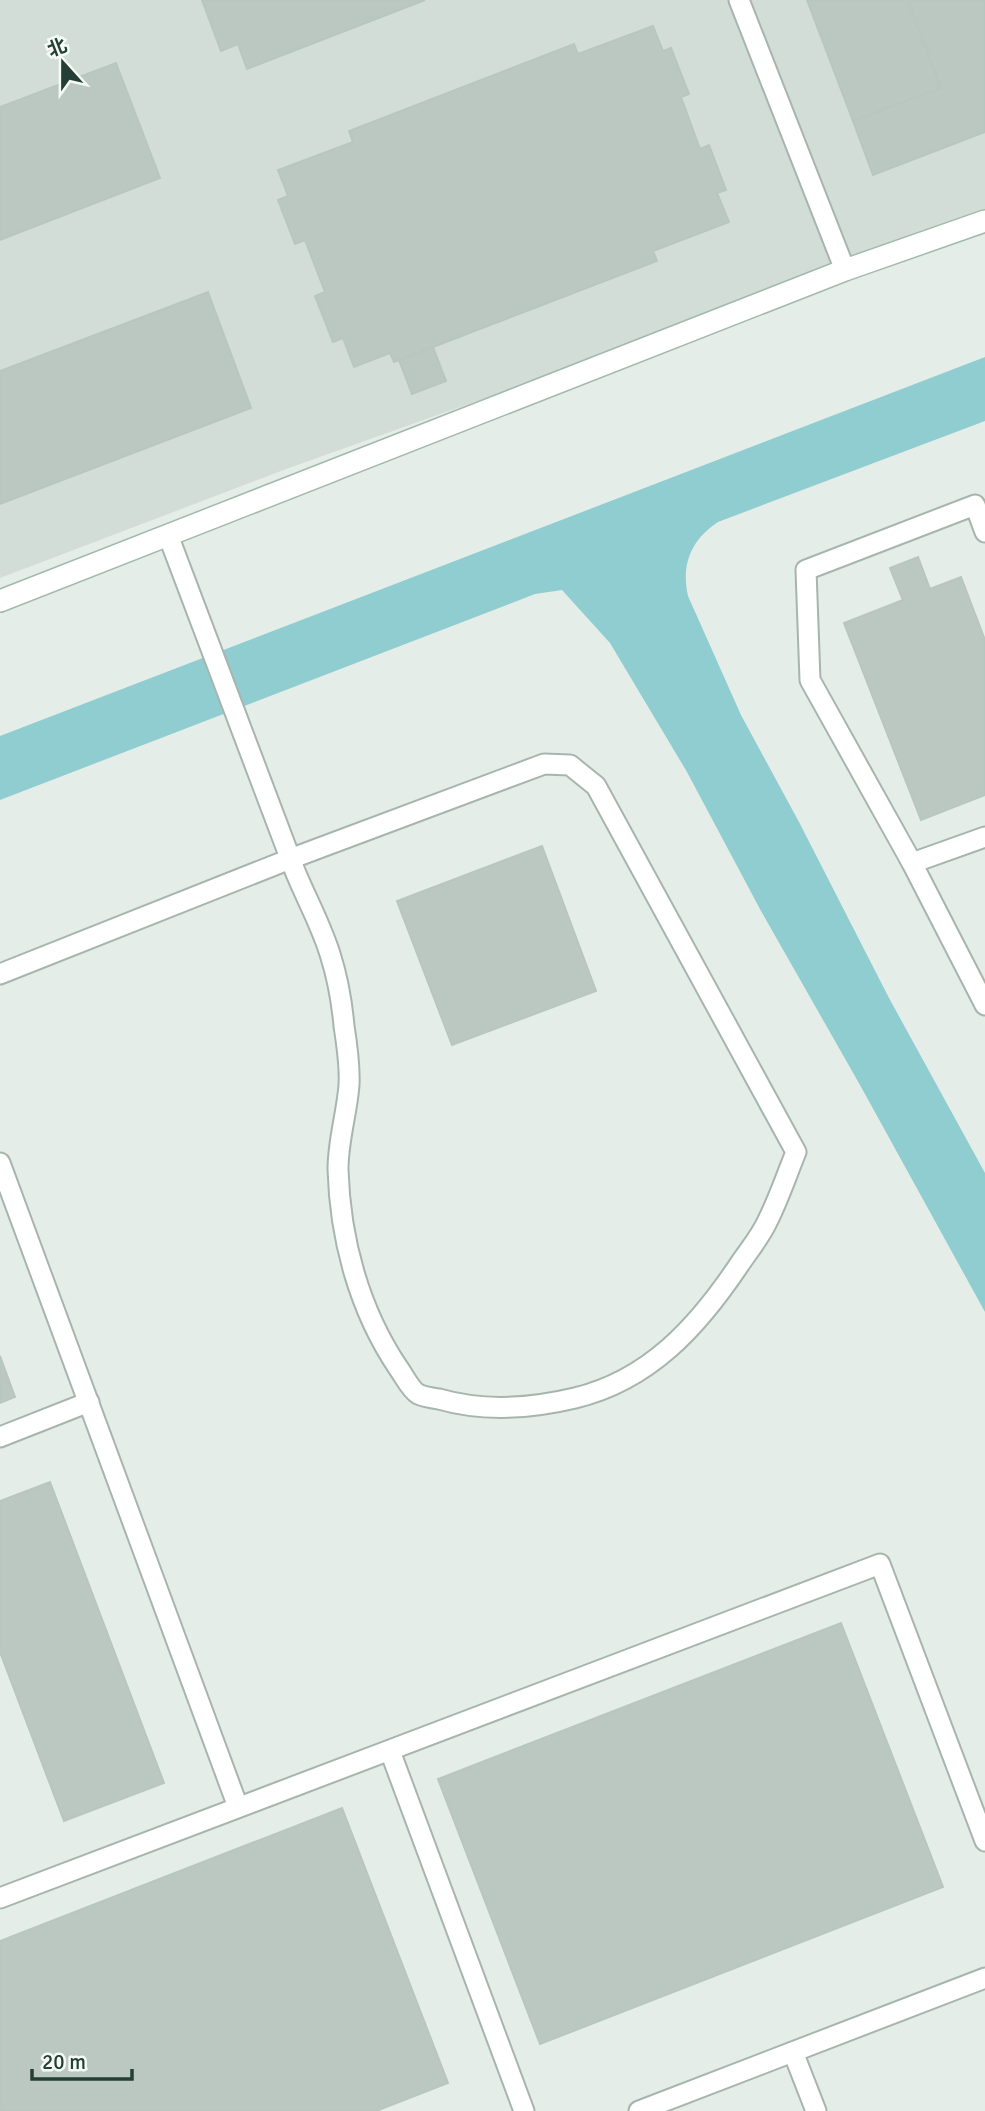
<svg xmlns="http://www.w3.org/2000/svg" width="985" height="2111" font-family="Signika,'Noto Sans SC',sans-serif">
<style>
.built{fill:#d3ddd7}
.water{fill:#8fcdd0}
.building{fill:#bac8c1;stroke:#b7c7bf;stroke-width:2}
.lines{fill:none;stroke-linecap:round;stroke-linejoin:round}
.lane-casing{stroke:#a7b5af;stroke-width:23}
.secondary-casing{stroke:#a3b9af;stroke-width:24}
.lane{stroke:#fff;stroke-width:19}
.secondary{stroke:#fff;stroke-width:21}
</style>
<rect width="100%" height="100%" fill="#e5ede9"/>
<path class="built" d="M0,0H985V213L845,270L289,468L0,578Z"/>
<path class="water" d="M985,357V421L718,522C691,540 681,564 688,596L741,715L799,822L889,998L985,1173V1312L860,1085L761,911L687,772L610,643L562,590L535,594L0,800V736Z"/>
<g class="building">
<path d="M202,0H425L247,69L238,44L221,51Z"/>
<path d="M807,0H908L941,88L853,121Z"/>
<path d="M908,0H985V132L873,175L853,121L941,88Z"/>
<path d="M653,26L663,51L671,48L689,94L681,97L700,149L709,145L726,190L717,193L729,222L653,251L657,261L433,347L394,362L390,353L354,367L343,338L333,342L315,296L325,292L305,240L295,244L278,200L288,196L278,170L353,142L349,131L574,44L578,54Z"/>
<path d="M116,63L160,178L0,240V107Z"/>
<path d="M208,292L251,408L0,504V371Z"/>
<path d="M433,347L446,381L412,394L399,360Z"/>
<path d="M918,557L930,589L961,577L985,640V795L921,820L844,623L903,600L890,568Z"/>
<path d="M542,846L596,991L452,1045L397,901Z"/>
<path d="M0,1356L15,1397L0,1403Z"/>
<path d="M50,1482L164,1783L64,1821L0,1652V1501Z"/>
<path d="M841,1623L943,1887L540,2044L438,1779Z"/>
<path d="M342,1808L448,2083L376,2111H0V1941Z"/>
</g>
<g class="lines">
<g class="lane-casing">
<g id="lane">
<path d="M739,0L845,270"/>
<path d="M985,532L975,505L806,570L810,680L912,863L985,1005"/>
<path d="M912,863L985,837"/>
<path d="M0,974L290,859L544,764L570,765L596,786L796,1152C787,1174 779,1198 768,1220C761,1236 749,1250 739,1265C698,1326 650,1380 575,1398C529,1409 484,1412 439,1399C432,1398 424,1397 418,1394C411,1390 404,1376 399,1369C359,1310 340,1239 338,1169C338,1140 347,1113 349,1085C350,1066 347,1045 344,1026C342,1003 337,976 330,954C321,925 306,898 295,871C252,759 210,647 168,535"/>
<path d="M0,1163L238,1807"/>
<path d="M0,1437L89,1402"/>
<path d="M390,1751L524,2111"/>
<path d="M0,1898L880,1564L985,1841"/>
<path d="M793,2052L816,2111"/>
<path d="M639,2111L985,1978"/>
</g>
</g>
<g class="secondary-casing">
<path id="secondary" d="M0,601L845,270L985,221"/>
</g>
<use href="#lane" class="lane"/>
<use href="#secondary" class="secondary"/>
</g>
<g transform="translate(63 63) rotate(339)" stroke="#f5faf7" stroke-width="5" paint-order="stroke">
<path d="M0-5L12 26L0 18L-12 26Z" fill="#243f35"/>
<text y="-10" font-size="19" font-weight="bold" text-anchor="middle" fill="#243f35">北</text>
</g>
<path d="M32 2069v10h100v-10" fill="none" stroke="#243f35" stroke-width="3.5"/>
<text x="42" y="2069" font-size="21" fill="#243f35" stroke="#f5faf7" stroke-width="5" paint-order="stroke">20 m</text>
</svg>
